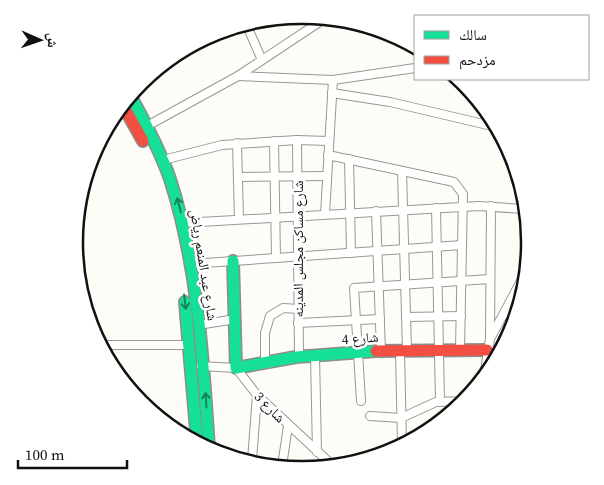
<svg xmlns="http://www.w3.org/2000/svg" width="604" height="485" font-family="'Source Serif 4','Noto Naskh Arabic',serif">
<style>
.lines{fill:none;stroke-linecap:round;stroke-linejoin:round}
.street-casing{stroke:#979795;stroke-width:10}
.fast-casing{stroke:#8e8d8b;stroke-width:14}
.jam-casing{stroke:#8e8d8b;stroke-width:14}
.street{stroke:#fffffe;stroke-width:8}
.fast{stroke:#16e098;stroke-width:11}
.jam{stroke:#f24e42;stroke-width:11}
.oneway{stroke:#14835b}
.labels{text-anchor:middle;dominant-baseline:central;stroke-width:5;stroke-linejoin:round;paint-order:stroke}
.street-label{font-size:14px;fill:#111;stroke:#fff}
.rim{fill:none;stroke:#111;stroke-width:2.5}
</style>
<rect width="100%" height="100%" fill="#fdfcf7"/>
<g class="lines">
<g class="street-casing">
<g id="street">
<path d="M247,26L262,60"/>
<path d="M238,76L333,80L415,68"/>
<path d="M332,93L390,102L492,126"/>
<path d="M147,126L238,76L324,19"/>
<path d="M297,140L299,358"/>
<path d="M274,141L276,258"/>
<path d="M237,143L239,219"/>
<path d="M328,155L454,182L463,194L460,350"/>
<path d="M349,159L351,253"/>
<path d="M163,160L222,145L297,140L329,141"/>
<path d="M402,171L407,351"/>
<path d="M238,177L327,176"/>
<path d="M436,208L440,401"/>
<path d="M376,211L381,352"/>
<path d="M325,214L333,80"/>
<path d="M183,223L479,206L523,209"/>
<path d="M190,264L462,245"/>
<path d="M504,314L515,317"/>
<path d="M406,317L461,316"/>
<path d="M298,323L380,319"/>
<path d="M198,325L236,319"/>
<path d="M490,339L491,206"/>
<path d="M102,345H190"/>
<path d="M400,351L402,444"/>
<path d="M315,356L317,452"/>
<path d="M265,360V333L270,316L283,308L298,309"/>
<path d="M201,366L236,368L257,395L331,464"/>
<path d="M485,370L490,339L522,279"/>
<path d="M361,401L354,288L490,279"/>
<path d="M370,416L401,418L436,402L465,401"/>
<path d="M252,460L257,395"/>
<path d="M282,466L288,426"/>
</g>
</g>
<g class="fast-casing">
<g id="fast">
<path d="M131,97C146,124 160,150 170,179C198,266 203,358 209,449"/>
<path d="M233,261L236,368L296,357L376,351"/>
<path d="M185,302L197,441"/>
</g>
</g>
<g class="jam-casing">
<g id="jam">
<path d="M124,107L143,141"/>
<path d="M376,351L487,350"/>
</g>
</g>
<use href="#street" class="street"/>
<use href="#fast" class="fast"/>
<use href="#jam" class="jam"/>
</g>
<defs><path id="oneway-shaft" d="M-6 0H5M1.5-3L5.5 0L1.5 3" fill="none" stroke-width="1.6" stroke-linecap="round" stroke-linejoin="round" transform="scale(1.25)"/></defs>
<g class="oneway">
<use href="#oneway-shaft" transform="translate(179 205) rotate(-105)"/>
<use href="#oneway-shaft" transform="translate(185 302) rotate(83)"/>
<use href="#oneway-shaft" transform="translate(206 400) rotate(-94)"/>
</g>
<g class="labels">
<g class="street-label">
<text transform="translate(298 249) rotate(-90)">شارع مساكن مجلس المدينه</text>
<text transform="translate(204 265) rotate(81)">شارع عبد المنعم رياض</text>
<text transform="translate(360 338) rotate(-4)">شارع 4</text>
<text transform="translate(270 407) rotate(46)">شارع 3</text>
</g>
</g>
<path d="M0 0H604V485H0ZM301 24H303A218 218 0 0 1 521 242V243A218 218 0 0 1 303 461H301A218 218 0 0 1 83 243V242A218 218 0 0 1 301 24Z" fill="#fff" fill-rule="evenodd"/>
<path class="rim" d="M301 24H303A218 218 0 0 1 521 242V243A218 218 0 0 1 303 461H301A218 218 0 0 1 83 243V242A218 218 0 0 1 301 24Z"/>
<rect x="414" y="15" width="175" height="65" fill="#ffffff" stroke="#a0a0a0"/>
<rect x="424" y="31" width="25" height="8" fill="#16e098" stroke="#a0a0a0"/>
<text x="459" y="40" font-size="15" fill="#111111">سالك</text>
<rect x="424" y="56" width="25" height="8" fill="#f24e42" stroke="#a0a0a0"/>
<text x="459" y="65" font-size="15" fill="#111111">مزدحم</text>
<g transform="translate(40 40) rotate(92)" stroke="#ffffff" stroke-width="4" paint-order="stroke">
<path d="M0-4L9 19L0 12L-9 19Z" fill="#111111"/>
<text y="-8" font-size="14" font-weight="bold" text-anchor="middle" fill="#111111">ش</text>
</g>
<path d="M18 460v8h109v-8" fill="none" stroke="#111111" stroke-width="2.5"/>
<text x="25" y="460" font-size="15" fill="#111111" stroke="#ffffff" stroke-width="4" paint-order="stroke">100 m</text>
</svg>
